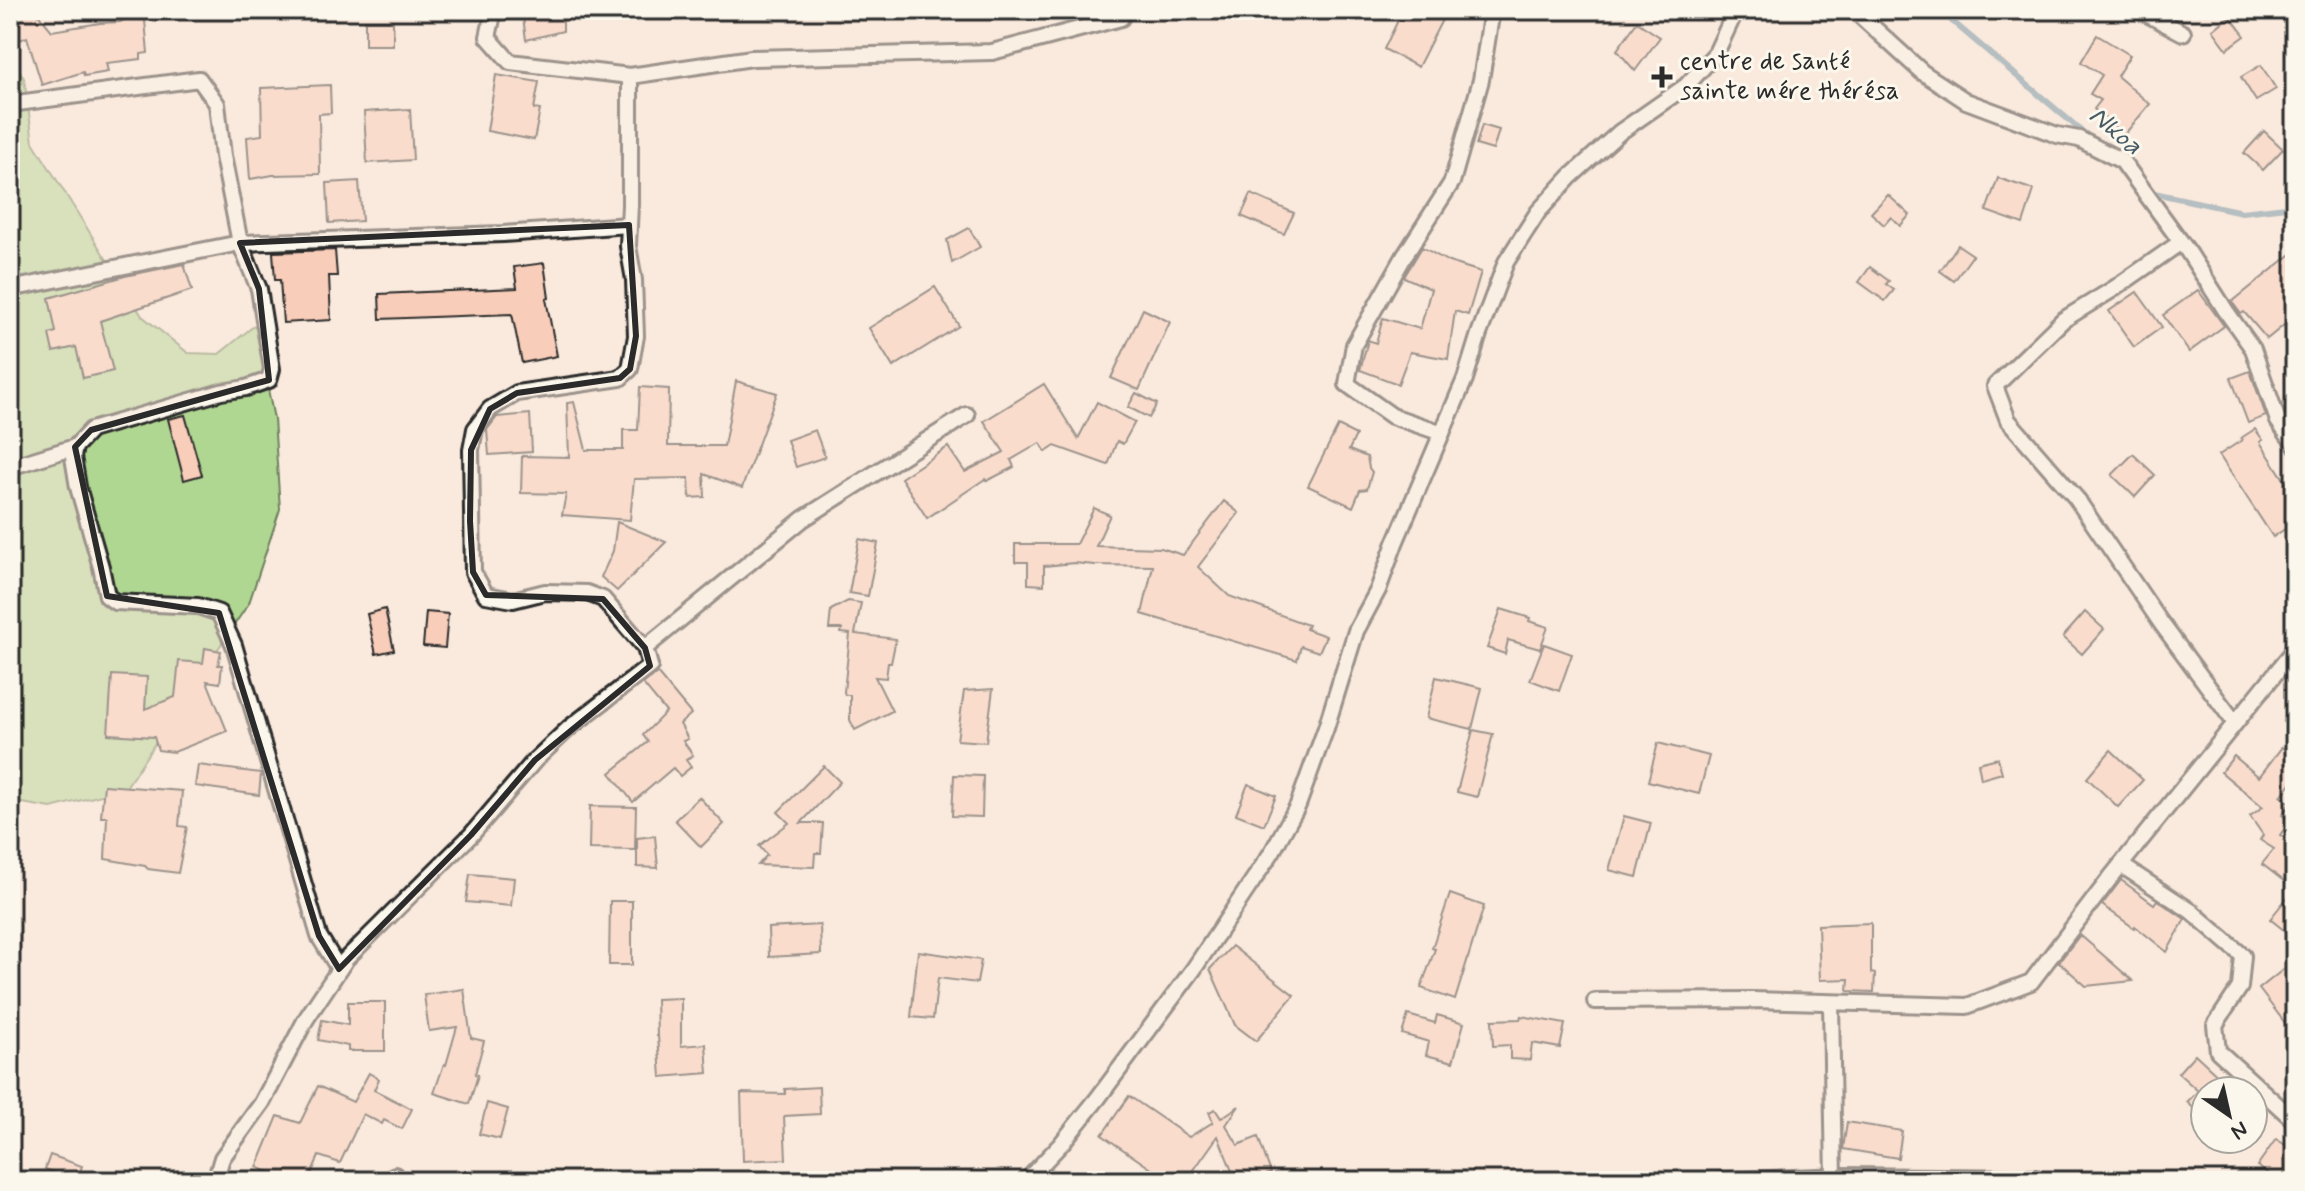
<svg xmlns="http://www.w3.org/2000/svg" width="2305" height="1191" font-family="Mynerve,sans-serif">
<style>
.green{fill:#b0d792;stroke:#6e815e;stroke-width:2}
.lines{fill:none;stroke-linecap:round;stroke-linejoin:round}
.stream{stroke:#63899e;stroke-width:6}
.building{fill:#f8cdb9;stroke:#2b2b2b;stroke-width:2}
.minor-casing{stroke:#2b2b2b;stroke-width:20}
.minor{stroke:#fbf7ec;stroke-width:14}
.marked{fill:none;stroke:#2b2b2b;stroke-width:6;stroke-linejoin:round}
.poi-dot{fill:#2b2b2b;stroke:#fbf7ec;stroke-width:3}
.labels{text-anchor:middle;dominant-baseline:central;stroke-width:6;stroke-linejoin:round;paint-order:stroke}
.poi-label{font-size:26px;fill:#2b2b2b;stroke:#fbf7ec;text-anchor:start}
.water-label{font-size:28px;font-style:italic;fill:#475a64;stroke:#fbf7ec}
</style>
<rect width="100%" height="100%" fill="#faeadd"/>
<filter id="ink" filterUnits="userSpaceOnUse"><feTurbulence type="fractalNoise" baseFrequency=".0125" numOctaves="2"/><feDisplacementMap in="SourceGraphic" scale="16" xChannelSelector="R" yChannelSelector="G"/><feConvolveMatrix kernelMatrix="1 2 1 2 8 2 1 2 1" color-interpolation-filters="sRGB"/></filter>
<g filter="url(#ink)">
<path class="green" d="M10,57L24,78L33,142L142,316L188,353L219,354L255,325L274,419L280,509L249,603L184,699L125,789L51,808L10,801Z"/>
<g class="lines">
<g class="stream">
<path d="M1939,10L2090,138"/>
<path d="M2150,190L2154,193L2242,212L2295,206"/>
</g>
</g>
<g class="building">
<path d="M10,10H35L52,31L100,23L120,22L144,10L148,53L141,54V59L106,63L108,72L84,76L83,72L42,85L27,37L10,44Z"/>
<path d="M522,10H563V31L526,40Z"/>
<path d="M1403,10H1447L1418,67L1384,49Z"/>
<path d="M2230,16L2245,36L2227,49L2213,30Z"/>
<rect x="365" y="21" width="28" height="24"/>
<path d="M1637,22L1660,37L1635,71L1617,50Z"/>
<path d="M2097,35L2130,55L2117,76L2150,104L2124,135L2094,109L2101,100L2090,94L2102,75L2081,62Z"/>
<path d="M2261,65L2276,89L2256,101L2241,77Z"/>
<path d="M496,75L539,82L534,109L540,110L534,140L487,131Z"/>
<path d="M330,85L331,113L319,114L320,174L273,175L250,179L247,137L262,135L261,88Z"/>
<path d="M410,109L413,160L367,163L364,112Z"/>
<path d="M1482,125L1499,130L1493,150L1476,145Z"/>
<path d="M2264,131L2283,149L2263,170L2244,153Z"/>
<path d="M1998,178L2034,190L2023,224L1986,211Z"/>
<path d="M359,181L362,221L329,223L327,183Z"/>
<path d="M1251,194L1294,213L1284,234L1241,216Z"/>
<path d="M1888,195L1910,215L1900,226L1891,217L1884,225L1871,213Z"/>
<path d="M969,228L980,247L952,263L947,240Z"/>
<path d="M1958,245L1973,255L1954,281L1940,271Z"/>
<path d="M1422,247L1449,262L1481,272L1468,315L1455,311L1448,359L1410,352L1398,384L1360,370L1368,340L1376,343L1383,318L1420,329L1431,289L1404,277Z"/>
<path d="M335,250L337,276H329L331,320L283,323L280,280H275L273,252Z"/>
<path d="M2295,251V316L2267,339L2244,312L2241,314L2232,302Z"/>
<path d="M544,263L549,298L546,299L557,356L522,363L512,314L380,319L379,294L517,288L514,267Z"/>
<path d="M184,264L192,290L100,321L113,371L83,378L76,347L53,352L49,334L56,332L49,298L125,276Z"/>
<path d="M1870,267L1889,281L1886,284L1894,290L1885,301L1859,282Z"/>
<path d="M935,287L959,326L893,367L869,328Z"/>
<path d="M2198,290L2224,326L2189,352L2163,315Z"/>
<path d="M2137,292L2162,327L2134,347L2109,311Z"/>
<path d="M1143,309L1170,322L1139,390L1111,378Z"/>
<path d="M2250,371L2266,416L2248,423L2231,378Z"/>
<path d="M736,381L777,393L742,488L704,474L705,497L690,498L689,478L634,479L630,520L562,515L566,494L521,493L522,456L569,457L567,403L574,402L586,450H623V430H638L640,387L669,389L668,446H724Z"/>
<path d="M1044,384L1078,439L1097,402L1135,422L1123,444L1117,441L1108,465L1055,446L1046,452L1040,443L1011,460L1014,467L987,481L985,479L927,518L901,478L948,447L965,472L1004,452L984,421Z"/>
<path d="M1136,393L1157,404L1149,418L1128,407Z"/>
<path d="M530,414L532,452L489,455L487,430L497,417Z"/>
<path d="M185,415L202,475L184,480L168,419Z"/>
<path d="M1338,426L1356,435L1349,450L1367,457L1369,468L1372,472L1367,489L1360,490L1353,507L1308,486Z"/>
<path d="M2255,429L2263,440L2260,442L2289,487L2295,483V522L2273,537L2219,455L2242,440L2241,438Z"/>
<path d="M815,430L825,457L796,467L787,440Z"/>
<path d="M2133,454L2155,475L2135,497L2112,475Z"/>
<path d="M1224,501L1239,513L1198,567L1229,596L1308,625L1306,629L1326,636L1319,652L1301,646L1297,660L1142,614L1153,566L1095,565L1074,563L1044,566V585L1028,584V562H1015V544H1076L1094,508L1110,515L1096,546L1161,548L1183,555Z"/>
<path d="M617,522L666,542L617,591L601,577L613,551Z"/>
<path d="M859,539L878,543L868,596L849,593Z"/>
<path d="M848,601L861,603L855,634L896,639L891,663H888L886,678L875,677L892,711L855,730L850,720V695H845L844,692L850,634L841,633L842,629H829L831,610Z"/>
<path d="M385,609L394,650L376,654L367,614Z"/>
<path d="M1501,609L1530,618L1529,621L1548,627L1540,649L1508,640L1505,654L1487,648Z"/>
<path d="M426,612L448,614L445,648L423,646Z"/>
<path d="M2085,612L2104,629L2082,654L2063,637Z"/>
<path d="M1544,644L1572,654L1559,691L1530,680Z"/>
<path d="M205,648L221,651L218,665H222L220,683L207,681L227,731L174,752L158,750L154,737L108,734L112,675L147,677L145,709L175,697L179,661L203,663Z"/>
<path d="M657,673L691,714L680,724L688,739L683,741L693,755L686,760L691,767L680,776L673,768L633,802L610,773L648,742L643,735L666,712L643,684Z"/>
<path d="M1436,677L1482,688L1472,729L1426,718Z"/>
<path d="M993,689L986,742L957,740L964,691Z"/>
<path d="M1473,730L1493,734L1477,797L1457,792Z"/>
<path d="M1658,743L1709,756L1699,794L1648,781Z"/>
<path d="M2282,747L2295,757V778L2281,796L2290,803L2282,815L2290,821L2280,835L2295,846V939L2270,919L2294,889L2262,864L2274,849L2260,840L2263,835L2250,816L2263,807L2221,772L2234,756L2259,777Z"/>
<path d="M2111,750L2143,780L2118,807L2087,778Z"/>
<path d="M1998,758L2002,773L1981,779L1978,763Z"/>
<path d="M198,765L261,773L259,795L195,786Z"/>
<path d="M824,766L840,782L801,823H823L821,853H815L814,867L758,865L767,855L759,846L789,823L778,812Z"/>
<path d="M954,775L983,776L982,817L952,816Z"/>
<path d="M1248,784L1276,796L1264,825L1236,814Z"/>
<path d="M104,785L182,791L179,826L187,827L178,873L148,869L145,866L105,859L107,817H101Z"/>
<path d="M699,797L724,824L701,847L675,820Z"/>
<path d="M590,806L636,807L635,850L589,849Z"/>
<path d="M1624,816L1651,823L1637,877L1609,870Z"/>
<path d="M655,836L658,868L637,867V838Z"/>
<path d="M470,874L514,878L511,906L466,902Z"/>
<path d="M2121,880L2154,904L2157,900L2185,919L2167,952L2135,926L2134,928L2102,905Z"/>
<path d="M1450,894L1484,906L1455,1000L1421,988L1435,949L1432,948Z"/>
<path d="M610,901H632V965H609Z"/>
<path d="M1871,923V973L1875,974L1874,992L1848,991L1849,979L1820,980L1818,925Z"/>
<path d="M820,925L821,954L769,957L768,928Z"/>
<path d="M2080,935L2133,981L2086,986L2059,962Z"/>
<path d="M1232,946L1294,995L1256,1041L1235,1025L1210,969Z"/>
<path d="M918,951L981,960L977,983L938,978L933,1019L911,1017Z"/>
<path d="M2295,960V1036L2259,989Z"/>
<path d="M464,989L471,1038L484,1041L475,1074L478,1075L469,1104L434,1093L444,1064L446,1065L457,1027L429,1031L424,995Z"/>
<path d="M681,998V1046L706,1044L708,1073L661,1077L658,1036H657L656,999Z"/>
<path d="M348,1002H385V1051H348V1046L318,1040L322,1020L348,1025Z"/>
<path d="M1408,1015L1435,1023L1437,1015L1464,1023L1453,1062L1426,1055L1429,1042L1402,1034Z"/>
<path d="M1521,1016L1565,1024L1560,1048L1532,1043L1530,1060L1510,1059V1045L1493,1046L1492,1020L1520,1019Z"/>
<path d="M2195,1054L2224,1081L2214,1091H2205V1119L2187,1102L2198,1091L2178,1073Z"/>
<path d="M369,1073L379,1079L374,1090L412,1109L402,1129L384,1120L382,1124L363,1114L340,1163L319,1156L308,1181H288L257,1167L278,1116L300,1123L318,1086L353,1102Z"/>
<path d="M819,1087L820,1114L784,1116L786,1159L743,1161L741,1093L785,1094V1089Z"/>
<path d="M1129,1096L1189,1137L1213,1122L1209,1112L1215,1109L1221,1118L1239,1106L1226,1125L1238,1145L1258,1137L1271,1173L1250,1181H1236L1218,1136L1186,1181H1169L1102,1135Z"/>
<path d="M487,1103L508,1109L500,1139L479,1134Z"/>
<path d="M1847,1122L1902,1131L1898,1158L1843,1149Z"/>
<path d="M2276,1139L2295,1151V1181H2280L2257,1166Z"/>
<path d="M50,1155L82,1166L77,1181L45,1169Z"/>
</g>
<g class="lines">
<g class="minor-casing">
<g id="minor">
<path d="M494,10L488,37L510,62L630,76L752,58L992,52L1121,18L1124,10"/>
<path d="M1854,10L1922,72L1966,101L2057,135L2079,139L2122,161L2189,253L2226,311L2253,349L2278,421L2295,445"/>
<path d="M2139,10L2183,33"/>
<path d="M10,104L199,79L217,104L223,156L240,243L259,289L272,369L269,380L246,388L221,392L91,430L75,447L73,457L78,487L101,567L107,596L115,602L198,606L219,613L234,645L319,936L339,969"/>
<path d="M2181,242L2115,288L2063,320L1995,386L2008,420L2076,498L2161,623L2235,723"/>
<path d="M10,289L240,243L503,234L629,225"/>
<path d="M1442,433L1392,416L1347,384L1354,345L1405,255L1452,182L1481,80L1492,10"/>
<path d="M10,467L75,447"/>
<path d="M645,648L803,519L967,415"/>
<path d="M2121,865L2191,911L2243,956L2240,987L2215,1025L2218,1051L2295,1121"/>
<path d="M1595,1001L1752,1000L1967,1006L2031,982L2111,877L2295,649"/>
<path d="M1831,1003L1834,1181"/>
<path d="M395,1175L399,1181"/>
<path d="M215,1181L222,1158L262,1103L306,1019L346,959L471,835L535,760L569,728L650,666L645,648L603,599L587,593L545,592L513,600L486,595L473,572L471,450L475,429L490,409L517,393L620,378L630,369L636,336L634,280L628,246L630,205V76"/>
<path d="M1026,1181L1061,1144L1098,1098L1193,970L1272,852L1298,805L1326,728L1356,631L1378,590L1395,543L1465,379L1479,334L1506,262L1538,212L1570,177L1620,132L1686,86L1716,53L1736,10"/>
<path d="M1720,1181L1842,1176L2036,1178"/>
</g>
</g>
<use href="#minor" class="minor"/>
</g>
</g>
<path d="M0 0H2305V1191H0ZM629,225L636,336L630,369L620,378L517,393L490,409L471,450L470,521L473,572L486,595L603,599L645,648L650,666L535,760L471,835L339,969L319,936L219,613L107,596L75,447L91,430L269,380L259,289L240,243Z" fill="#faeadd" fill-opacity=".55" fill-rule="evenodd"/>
<path class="marked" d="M629,225L636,336L630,369L620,378L517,393L490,409L471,450L470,521L473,572L486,595L603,599L645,648L650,666L535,760L471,835L339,969L319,936L219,613L107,596L75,447L91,430L269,380L259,289L240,243Z"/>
<path class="poi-dot" d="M1658 65h8v8h8v8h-8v8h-8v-8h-8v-8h8z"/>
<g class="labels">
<g class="poi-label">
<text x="1680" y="62">centre de santé<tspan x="1680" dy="30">sainte mére thérésa</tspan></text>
</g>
<g class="water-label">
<text transform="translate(2115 131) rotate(40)">Nkoa</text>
</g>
</g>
<rect width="2305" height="1191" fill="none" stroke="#fbf7ec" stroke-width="40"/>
<rect x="20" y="20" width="2265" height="1151" fill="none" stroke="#2b2b2b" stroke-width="3" filter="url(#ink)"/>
<g transform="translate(2229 1115) rotate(146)"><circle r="38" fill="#fbf7ec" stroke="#a8a59f" stroke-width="2"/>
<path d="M0-6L14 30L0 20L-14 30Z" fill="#2b2b2b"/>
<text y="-12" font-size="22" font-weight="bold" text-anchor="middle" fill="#2b2b2b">N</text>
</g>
</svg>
